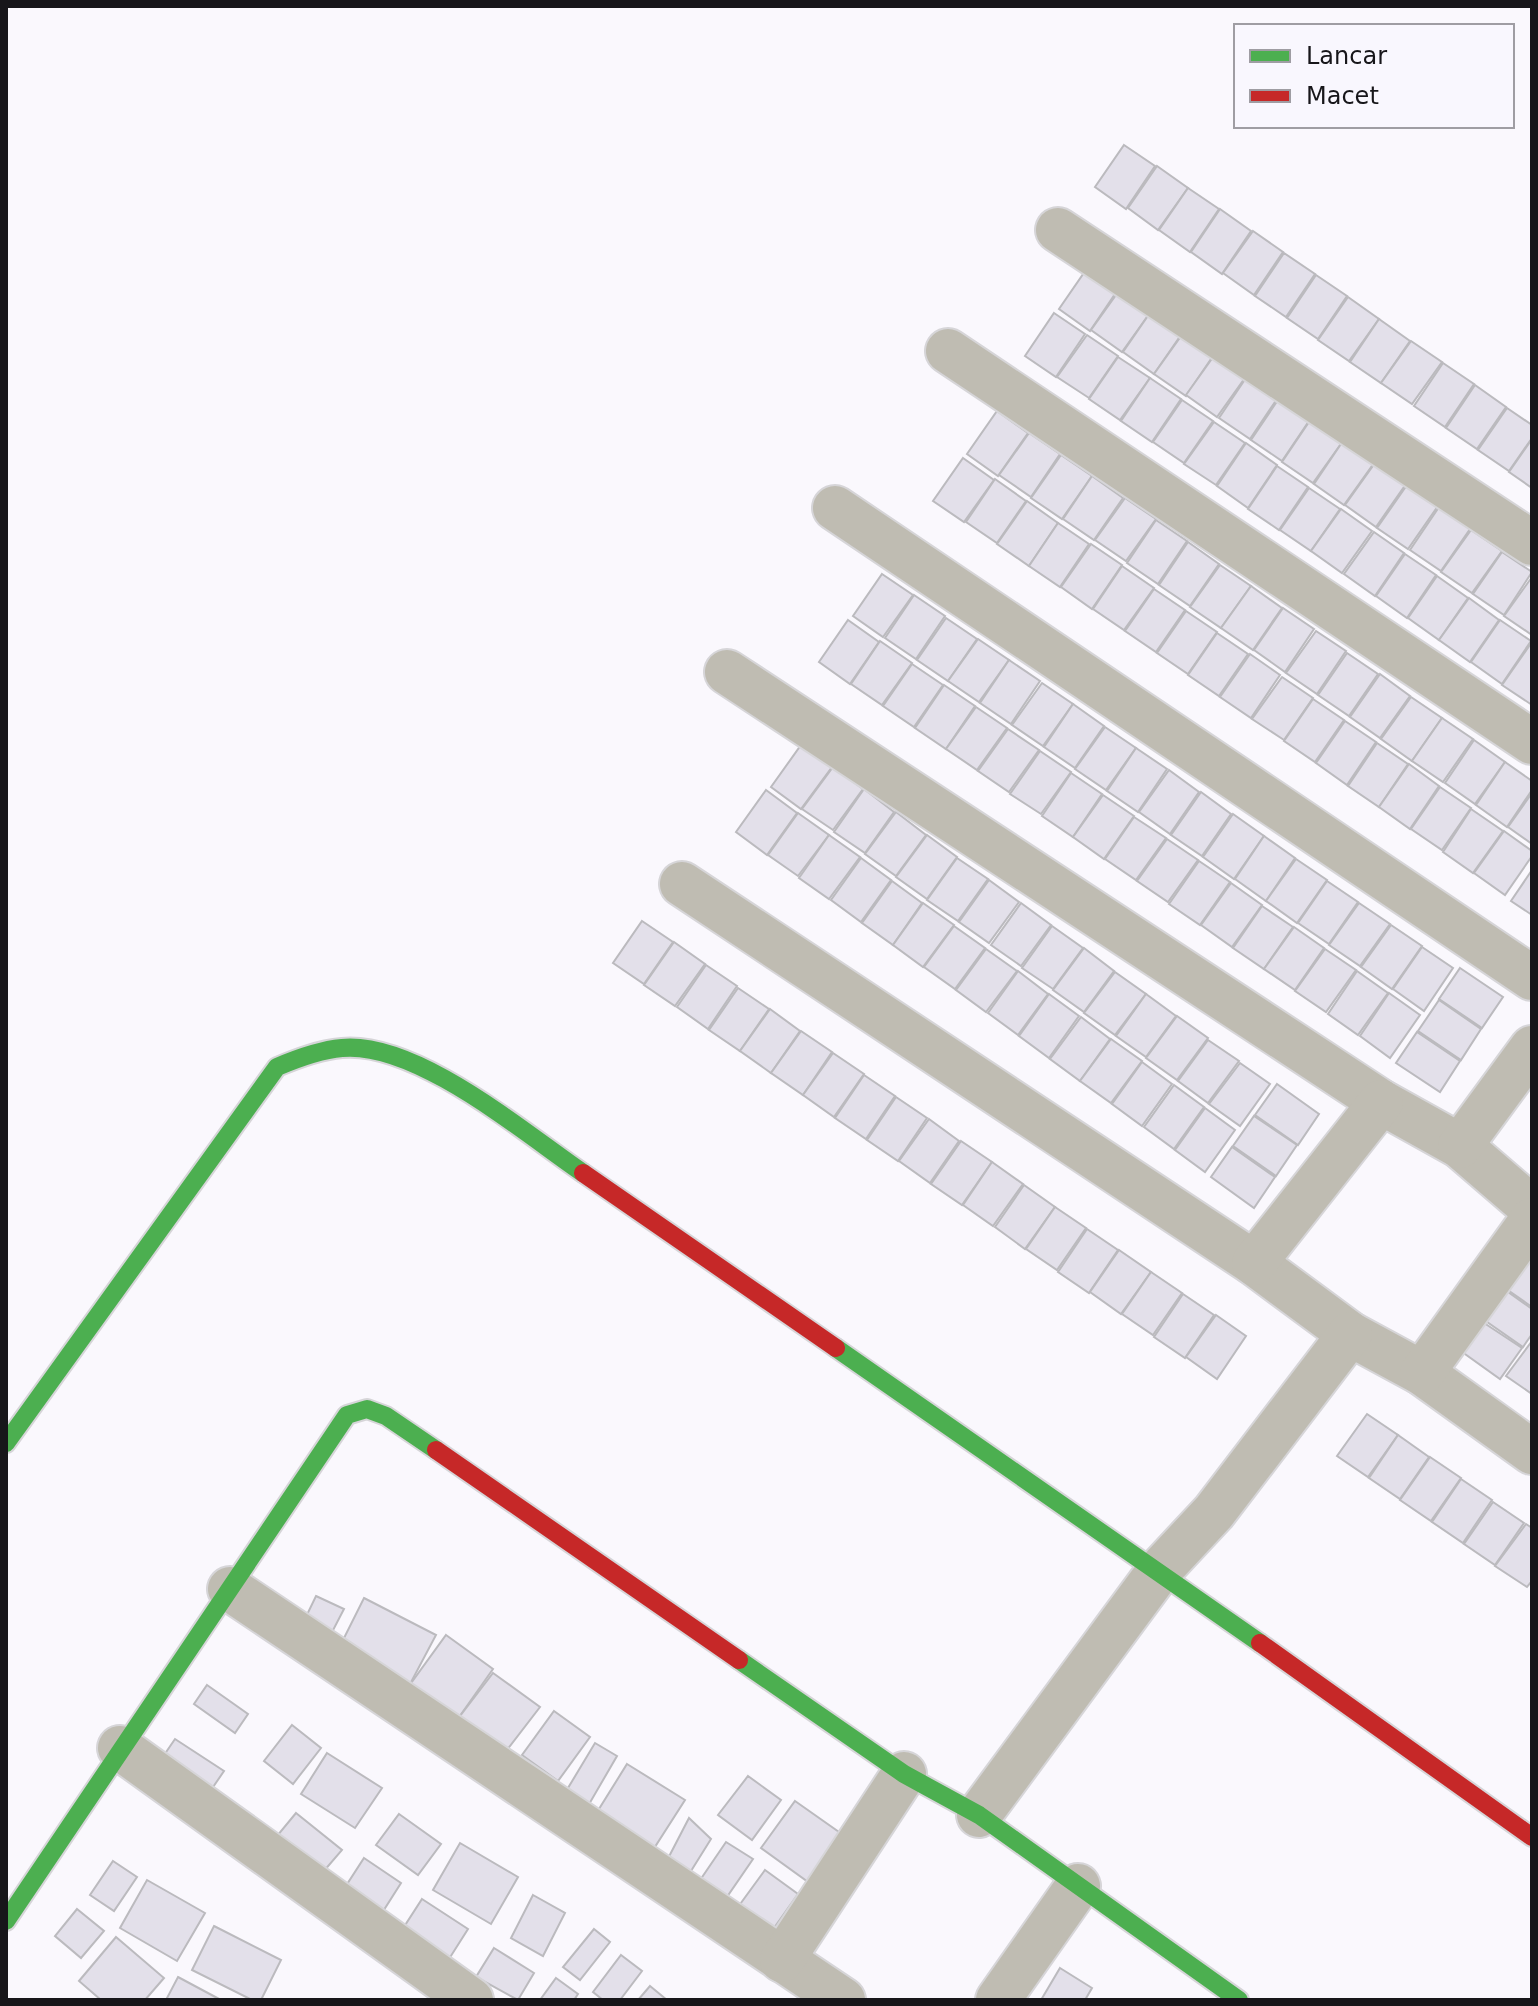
<svg xmlns="http://www.w3.org/2000/svg" width="1538" height="2006" font-family="'DejaVu Sans',sans-serif">
<style>
.building{fill:#e3e0ea;stroke:#bbbabe;stroke-width:2}
.lines{fill:none;stroke-linecap:round;stroke-linejoin:round}
.street-casing{stroke:#d6d5d8;stroke-width:48}
.fast-casing{stroke:#d6d5d8;stroke-width:22}
.jam-casing{stroke:#d6d5d8;stroke-width:22}
.street{stroke:#bfbcb2;stroke-width:44}
.fast{stroke:#4caf50;stroke-width:18}
.jam{stroke:#c62828;stroke-width:18}
</style>
<rect width="100%" height="100%" fill="#faf8fd"/>
<g class="building">
<path d="M1124,145L1155,166L1126,209L1095,187Z"/>
<path d="M1157,166L1188,188L1158,230L1128,208Z"/>
<path d="M1188,188L1219,209L1190,252L1159,230Z"/>
<path d="M1220,209L1251,231L1222,274L1191,252Z"/>
<path d="M1253,231L1283,252L1254,295L1223,273Z"/>
<path d="M1284,253L1315,274L1286,317L1255,296Z"/>
<path d="M1088,267L1119,288L1090,331L1059,309Z"/>
<path d="M1316,275L1347,296L1318,339L1287,318Z"/>
<path d="M1121,288L1152,310L1122,352L1091,330Z"/>
<path d="M1348,297L1379,319L1349,361L1318,340Z"/>
<path d="M1152,310L1183,332L1154,374L1123,352Z"/>
<path d="M1054,313L1085,334L1056,377L1025,356Z"/>
<path d="M1379,319L1410,341L1381,383L1350,362Z"/>
<path d="M1184,332L1215,353L1186,396L1154,374Z"/>
<path d="M1087,335L1118,356L1089,398L1057,377Z"/>
<path d="M1411,341L1442,362L1412,404L1381,383Z"/>
<path d="M1216,353L1247,375L1217,417L1186,395Z"/>
<path d="M1118,357L1150,378L1120,420L1089,399Z"/>
<path d="M1443,363L1474,384L1445,427L1414,406Z"/>
<path d="M1248,375L1279,396L1250,439L1219,418Z"/>
<path d="M1150,378L1181,399L1152,442L1121,421Z"/>
<path d="M1475,385L1506,407L1477,449L1446,428Z"/>
<path d="M1280,397L1311,418L1282,461L1251,440Z"/>
<path d="M1182,400L1213,421L1184,463L1153,442Z"/>
<path d="M1507,408L1532,425V438L1509,471L1478,450Z"/>
<path d="M997,411L1028,433L998,476L967,454Z"/>
<path d="M1311,419L1343,441L1313,483L1282,462Z"/>
<path d="M1214,422L1245,443L1216,485L1184,464Z"/>
<path d="M1029,433L1060,454L1031,497L999,475Z"/>
<path d="M1532,439V488L1509,472Z"/>
<path d="M1343,441L1374,463L1344,505L1314,484Z"/>
<path d="M1246,443L1277,465L1248,508L1217,486Z"/>
<path d="M1061,455L1092,476L1062,519L1031,498Z"/>
<path d="M963,458L994,480L964,522L933,501Z"/>
<path d="M1375,463L1406,484L1376,527L1345,505Z"/>
<path d="M1277,466L1308,487L1279,530L1248,509Z"/>
<path d="M1092,476L1123,498L1094,540L1063,519Z"/>
<path d="M995,479L1026,501L997,543L966,522Z"/>
<path d="M1407,485L1438,506L1408,549L1377,528Z"/>
<path d="M1309,488L1340,509L1311,551L1280,530Z"/>
<path d="M1125,498L1156,519L1126,561L1095,540Z"/>
<path d="M1027,501L1058,523L1029,566L997,544Z"/>
<path d="M1439,507L1470,529L1441,571L1410,550Z"/>
<path d="M1341,509L1372,531L1342,573L1311,551Z"/>
<path d="M1156,520L1187,541L1158,584L1127,563Z"/>
<path d="M1058,523L1089,544L1060,587L1029,566Z"/>
<path d="M1471,530L1502,551L1472,593L1441,572Z"/>
<path d="M1374,532L1404,553L1375,596L1344,574Z"/>
<path d="M1188,542L1219,564L1190,606L1159,585Z"/>
<path d="M1091,544L1122,565L1092,609L1061,587Z"/>
<path d="M1502,552L1532,572L1504,615L1473,594Z"/>
<path d="M1405,554L1436,575L1407,618L1376,596Z"/>
<path d="M1220,565L1251,586L1221,628L1190,607Z"/>
<path d="M1122,566L1154,588L1124,630L1093,609Z"/>
<path d="M882,574L913,595L883,637L853,616Z"/>
<path d="M1437,576L1468,598L1439,640L1408,618Z"/>
<path d="M1532,577V635L1504,616Z"/>
<path d="M1251,586L1282,608L1253,650L1221,628Z"/>
<path d="M1154,589L1185,610L1156,652L1125,631Z"/>
<path d="M914,595L945,616L916,659L885,638Z"/>
<path d="M1469,598L1499,620L1470,662L1439,640Z"/>
<path d="M1283,608L1314,629L1285,672L1254,650Z"/>
<path d="M1186,611L1217,632L1188,674L1157,653Z"/>
<path d="M946,618L977,639L948,681L917,660Z"/>
<path d="M848,620L879,642L850,684L819,662Z"/>
<path d="M1500,620L1531,641L1502,684L1471,662Z"/>
<path d="M1316,631L1346,651L1317,694L1286,673Z"/>
<path d="M1217,633L1248,654L1219,696L1188,675Z"/>
<path d="M978,639L1009,660L979,702L948,681Z"/>
<path d="M880,641L912,663L882,705L851,684Z"/>
<path d="M1532,642V705L1502,685Z"/>
<path d="M1347,653L1378,674L1349,716L1318,695Z"/>
<path d="M1250,654L1280,675L1251,718L1220,697Z"/>
<path d="M1009,660L1040,681L1011,724L980,703Z"/>
<path d="M912,664L943,685L914,727L883,706Z"/>
<path d="M1380,674L1410,696L1380,738L1350,717Z"/>
<path d="M1282,677L1313,698L1284,740L1252,719Z"/>
<path d="M1042,683L1073,704L1043,746L1012,725Z"/>
<path d="M944,685L975,706L946,749L915,728Z"/>
<path d="M1411,697L1442,718L1412,761L1381,739Z"/>
<path d="M1313,699L1344,720L1315,762L1284,741Z"/>
<path d="M1073,704L1104,726L1075,768L1044,747Z"/>
<path d="M976,707L1007,728L977,770L946,749Z"/>
<path d="M1442,718L1473,739L1443,782L1412,761Z"/>
<path d="M1345,721L1376,742L1347,785L1316,763Z"/>
<path d="M1105,727L1136,748L1106,790L1075,769Z"/>
<path d="M1008,729L1039,750L1009,792L978,771Z"/>
<path d="M1474,740L1505,762L1475,804L1445,783Z"/>
<path d="M1377,743L1408,764L1379,807L1348,786Z"/>
<path d="M801,745L832,767L801,809L771,787Z"/>
<path d="M1136,748L1167,769L1138,812L1107,791Z"/>
<path d="M1040,751L1071,772L1041,814L1010,794Z"/>
<path d="M1505,762L1532,781V790L1507,827L1476,805Z"/>
<path d="M1409,764L1439,786L1410,829L1379,807Z"/>
<path d="M833,767L863,789L833,830L802,809Z"/>
<path d="M1169,770L1199,792L1170,834L1139,812Z"/>
<path d="M1071,773L1102,794L1073,837L1042,816Z"/>
<path d="M1440,787L1471,808L1442,850L1411,829Z"/>
<path d="M864,789L894,812L865,853L834,832Z"/>
<path d="M766,790L797,813L767,855L736,832Z"/>
<path d="M1201,792L1231,814L1202,856L1171,835Z"/>
<path d="M1532,793V844L1508,827Z"/>
<path d="M1103,795L1134,816L1104,859L1073,837Z"/>
<path d="M1471,809L1503,831L1473,873L1443,852Z"/>
<path d="M896,812L926,835L896,876L865,854Z"/>
<path d="M798,813L829,835L798,876L768,855Z"/>
<path d="M1233,814L1264,836L1234,879L1203,857Z"/>
<path d="M1134,817L1166,838L1136,880L1105,859Z"/>
<path d="M1504,831L1532,851V856L1505,895L1474,873Z"/>
<path d="M829,835L860,857L829,899L799,878Z"/>
<path d="M927,835L957,857L927,899L896,877Z"/>
<path d="M1264,836L1295,858L1266,901L1235,879Z"/>
<path d="M1167,839L1198,860L1168,902L1137,881Z"/>
<path d="M861,858L891,880L861,922L831,900Z"/>
<path d="M957,858L988,879L958,921L927,900Z"/>
<path d="M1296,859L1327,880L1297,923L1266,901Z"/>
<path d="M1199,861L1230,882L1200,925L1169,904Z"/>
<path d="M1532,870V915L1511,901Z"/>
<path d="M989,880L1019,902L989,943L959,922Z"/>
<path d="M892,881L922,903L893,945L862,923Z"/>
<path d="M1327,881L1358,902L1329,944L1298,923Z"/>
<path d="M1231,883L1262,905L1232,947L1201,925Z"/>
<path d="M923,903L954,925L923,967L893,945Z"/>
<path d="M1021,903L1051,925L1021,966L991,945Z"/>
<path d="M1359,903L1390,924L1360,966L1329,945Z"/>
<path d="M1262,906L1293,927L1264,969L1233,948Z"/>
<path d="M642,921L673,942L644,984L613,963Z"/>
<path d="M1391,925L1422,946L1392,989L1361,967Z"/>
<path d="M954,926L985,948L955,989L924,967Z"/>
<path d="M1052,926L1083,948L1053,989L1022,968Z"/>
<path d="M1294,927L1324,948L1295,990L1264,969Z"/>
<path d="M674,942L705,964L675,1006L644,985Z"/>
<path d="M1422,947L1453,968L1424,1011L1393,989Z"/>
<path d="M1084,948L1114,971L1084,1012L1053,990Z"/>
<path d="M986,949L1017,971L986,1012L956,990Z"/>
<path d="M1325,949L1356,970L1326,1012L1295,991Z"/>
<path d="M706,965L737,986L708,1029L677,1007Z"/>
<path d="M1460,968L1503,997L1482,1028L1439,999Z"/>
<path d="M1018,971L1048,994L1018,1035L988,1013Z"/>
<path d="M1357,971L1388,993L1358,1035L1328,1014Z"/>
<path d="M1115,972L1146,994L1115,1035L1084,1013Z"/>
<path d="M738,988L769,1009L740,1051L709,1030Z"/>
<path d="M1389,993L1420,1015L1390,1058L1360,1036Z"/>
<path d="M1049,994L1079,1016L1049,1058L1019,1036Z"/>
<path d="M1146,994L1176,1016L1146,1057L1116,1036Z"/>
<path d="M1439,1000L1481,1029L1461,1060L1418,1031Z"/>
<path d="M770,1009L800,1031L771,1073L740,1051Z"/>
<path d="M1177,1016L1208,1038L1177,1080L1146,1058Z"/>
<path d="M1081,1017L1110,1039L1080,1081L1050,1059Z"/>
<path d="M801,1031L832,1052L803,1095L771,1073Z"/>
<path d="M1417,1032L1460,1061L1440,1092L1396,1063Z"/>
<path d="M1111,1039L1142,1061L1111,1103L1080,1081Z"/>
<path d="M1208,1040L1239,1061L1208,1103L1178,1081Z"/>
<path d="M833,1053L864,1074L834,1117L803,1095Z"/>
<path d="M1142,1062L1172,1084L1142,1126L1112,1104Z"/>
<path d="M1240,1063L1270,1084L1240,1126L1209,1104Z"/>
<path d="M864,1075L895,1096L866,1139L835,1118Z"/>
<path d="M1277,1084L1319,1114L1298,1145L1255,1115Z"/>
<path d="M1174,1085L1204,1107L1174,1149L1144,1127Z"/>
<path d="M896,1097L927,1118L898,1161L867,1140Z"/>
<path d="M1205,1108L1235,1130L1205,1172L1175,1150Z"/>
<path d="M1254,1116L1297,1145L1276,1176L1233,1146Z"/>
<path d="M929,1119L959,1141L930,1183L899,1161Z"/>
<path d="M961,1141L992,1162L962,1205L931,1184Z"/>
<path d="M1232,1147L1275,1177L1254,1208L1211,1177Z"/>
<path d="M992,1162L1023,1184L993,1226L963,1205Z"/>
<path d="M1024,1185L1055,1207L1025,1249L995,1227Z"/>
<path d="M1055,1207L1086,1228L1057,1270L1026,1249Z"/>
<path d="M1087,1229L1118,1250L1089,1293L1058,1272Z"/>
<path d="M1119,1250L1151,1272L1121,1314L1090,1292Z"/>
<path d="M1523,1256L1532,1262V1307L1502,1286Z"/>
<path d="M1151,1272L1182,1293L1153,1335L1122,1314Z"/>
<path d="M1501,1287L1532,1309V1334L1523,1347L1480,1317Z"/>
<path d="M1183,1294L1214,1315L1185,1358L1154,1337Z"/>
<path d="M1216,1315L1246,1336L1217,1379L1186,1357Z"/>
<path d="M1478,1319L1522,1348L1500,1379L1458,1349Z"/>
<path d="M1532,1341V1394L1506,1376Z"/>
<path d="M1367,1414L1398,1435L1368,1477L1337,1456Z"/>
<path d="M1398,1435L1429,1457L1400,1499L1369,1478Z"/>
<path d="M1430,1457L1461,1478L1431,1521L1400,1500Z"/>
<path d="M1461,1479L1492,1500L1463,1543L1432,1522Z"/>
<path d="M1493,1502L1524,1523L1495,1565L1464,1544Z"/>
<path d="M1526,1524L1532,1528V1581L1527,1587L1495,1566Z"/>
<path d="M316,1596L344,1609L329,1638L302,1625Z"/>
<path d="M364,1598L436,1635L409,1686L338,1650Z"/>
<path d="M446,1635L493,1669L457,1720L409,1686Z"/>
<path d="M493,1673L540,1707L503,1755L457,1720Z"/>
<path d="M207,1685L248,1714L235,1733L194,1704Z"/>
<path d="M554,1711L590,1737L558,1781L522,1755Z"/>
<path d="M292,1725L321,1748L293,1784L264,1761Z"/>
<path d="M175,1739L224,1771L209,1793L160,1761Z"/>
<path d="M595,1743L617,1756L588,1806L565,1793Z"/>
<path d="M327,1753L382,1788L355,1828L301,1794Z"/>
<path d="M627,1764L685,1800L651,1853L594,1817Z"/>
<path d="M748,1776L781,1800L752,1840L718,1815Z"/>
<path d="M795,1801L856,1844L822,1892L761,1848Z"/>
<path d="M296,1813L342,1850L317,1879L272,1842Z"/>
<path d="M399,1814L441,1844L418,1875L376,1845Z"/>
<path d="M689,1818L711,1839L681,1887L662,1870Z"/>
<path d="M726,1842L753,1859L720,1907L694,1889Z"/>
<path d="M460,1843L518,1877L491,1924L433,1890Z"/>
<path d="M364,1858L401,1883L380,1916L342,1892Z"/>
<path d="M113,1861L137,1877L114,1911L90,1895Z"/>
<path d="M765,1870L798,1894L764,1942L730,1918Z"/>
<path d="M147,1880L205,1913L177,1961L120,1928Z"/>
<path d="M533,1895L565,1913L543,1956L511,1938Z"/>
<path d="M422,1899L468,1929L449,1959L402,1930Z"/>
<path d="M77,1909L104,1931L81,1958L55,1936Z"/>
<path d="M214,1926L281,1960L261,2000H252L192,1970Z"/>
<path d="M594,1929L610,1942L580,1980L563,1967Z"/>
<path d="M116,1937L164,1978L145,2000H101L79,1981Z"/>
<path d="M494,1948L534,1973L518,2000L476,1977Z"/>
<path d="M621,1955L642,1971L620,2000H603L593,1992Z"/>
<path d="M1060,1968L1092,1988L1085,2000H1041Z"/>
<path d="M178,1977L221,2000H166Z"/>
<path d="M556,1978L578,1994L574,2000H540Z"/>
<path d="M650,1986L667,2000H638Z"/>
</g>
<g class="lines">
<g class="street-casing">
<g id="street">
<path d="M1058,230L1532,543"/>
<path d="M948,351L1532,742"/>
<path d="M835,508L1532,978"/>
<path d="M727,672L1381,1102L1460,1146L1532,1208"/>
<path d="M682,884L1254,1263L1350,1334L1422,1373L1532,1452"/>
<path d="M1460,1146L1532,1048"/>
<path d="M1254,1263L1381,1102"/>
<path d="M1422,1373L1532,1220"/>
<path d="M230,1589L843,2000"/>
<path d="M120,1748L471,2000"/>
<path d="M979,1815L1159,1571L1214,1512L1350,1334"/>
<path d="M782,1960L904,1774"/>
<path d="M998,2000L1078,1886"/>
</g>
</g>
<g class="fast-casing">
<g id="fast">
<path d="M836,1348L1260,1643"/>
<path d="M6,1443L277,1067C298,1058 319,1050 342,1048C416,1041 523,1132 583,1173"/>
<path d="M739,1660L904,1774L979,1815L1239,2000"/>
<path d="M6,1921L347,1415L367,1409L386,1416L436,1450"/>
</g>
</g>
<g class="jam-casing">
<g id="jam">
<path d="M583,1173L836,1348"/>
<path d="M436,1450L739,1660"/>
<path d="M1260,1643L1532,1837"/>
</g>
</g>
<use href="#street" class="street"/>
<use href="#fast" class="fast"/>
<use href="#jam" class="jam"/>
</g>
<rect width="1538" height="2006" fill="none" stroke="#17161a" stroke-width="16"/>
<rect x="1234" y="24" width="280" height="104" fill="#f9f7fe" stroke="#9f9da3" stroke-width="2"/>
<rect x="1250" y="50" width="40" height="12" fill="#4caf50" stroke="#9f9da3" stroke-width="2"/>
<text x="1306" y="64" font-size="24" fill="#17161a">Lancar</text>
<rect x="1250" y="90" width="40" height="12" fill="#c62828" stroke="#9f9da3" stroke-width="2"/>
<text x="1306" y="104" font-size="24" fill="#17161a">Macet</text>
</svg>
